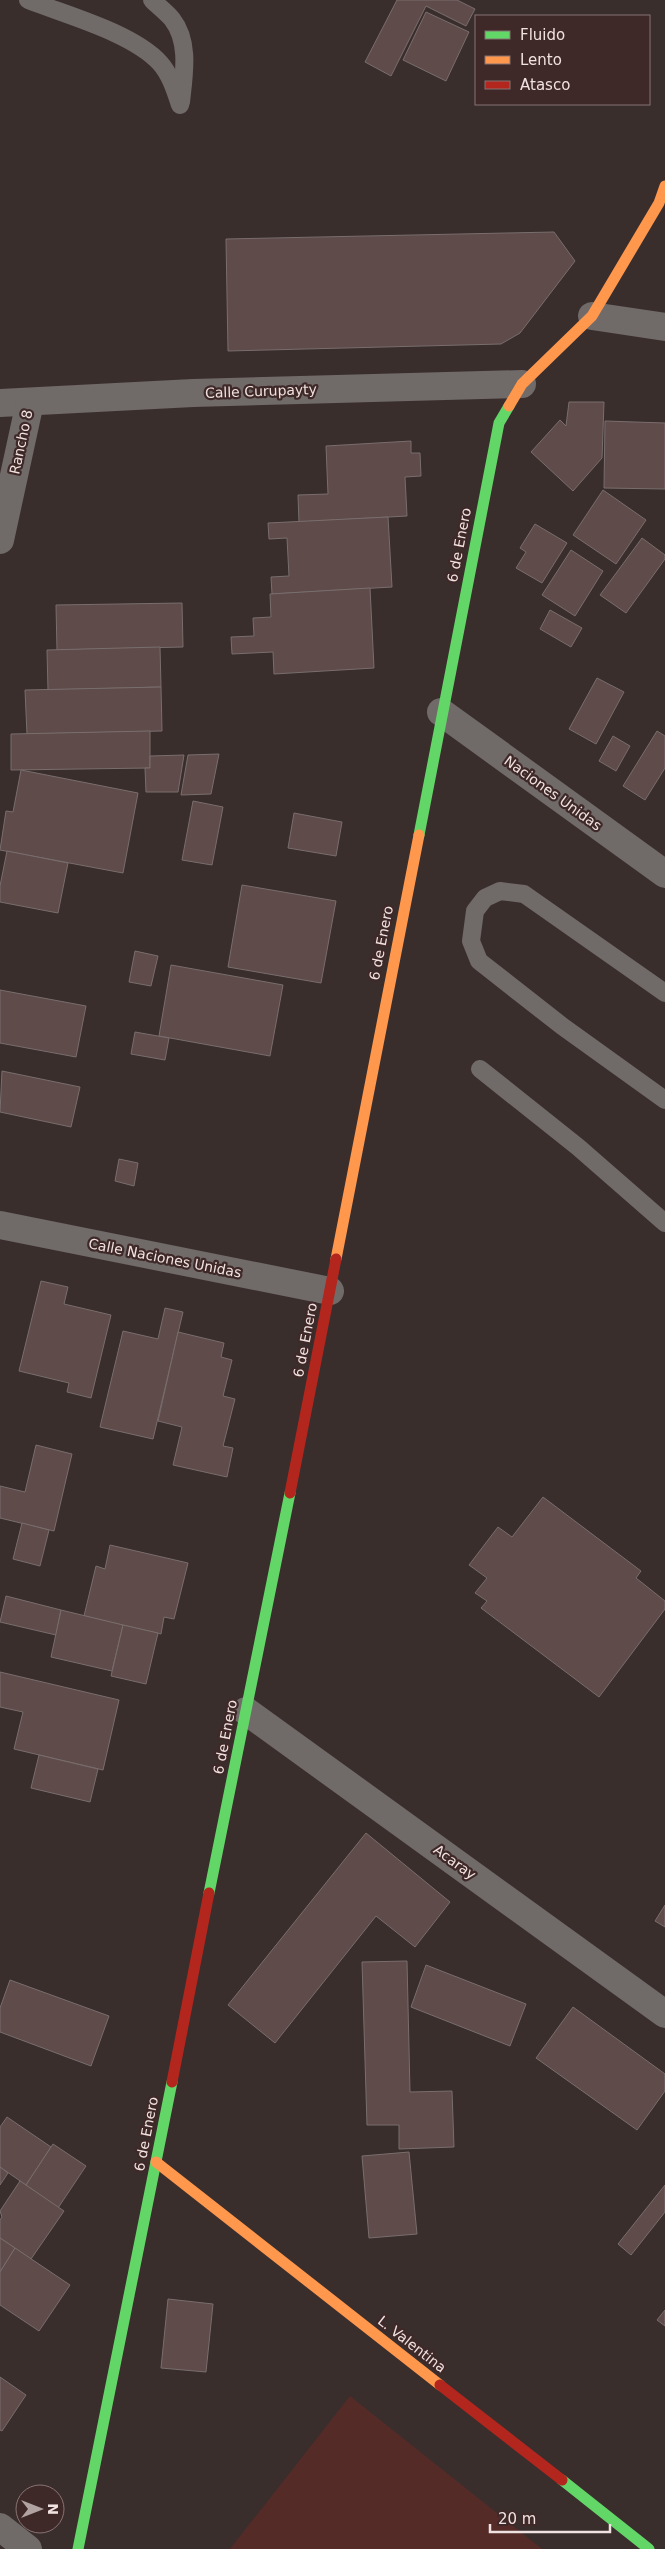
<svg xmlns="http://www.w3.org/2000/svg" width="665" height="2549" font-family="'DejaVu Sans',sans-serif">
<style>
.green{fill:#552b28}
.building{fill:#5e4b4a;stroke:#796e6d}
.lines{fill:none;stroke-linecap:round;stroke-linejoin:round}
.lane{stroke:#706a69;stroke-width:18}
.street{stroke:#706a69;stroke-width:28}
.fast{stroke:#63d668;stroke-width:11}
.slow{stroke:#ff974d;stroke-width:11}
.jam{stroke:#b3261e;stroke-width:11}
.labels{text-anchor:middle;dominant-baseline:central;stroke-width:4.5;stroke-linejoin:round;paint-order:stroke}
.street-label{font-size:14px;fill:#f0e2e0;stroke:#3f2928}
</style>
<rect width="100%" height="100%" fill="#3a2e2d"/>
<path class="green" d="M350,2396L542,2549H230Z"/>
<g class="building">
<path d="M397,0H457L475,9L466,26L426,6L391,76L365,62Z"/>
<path d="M426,12L469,32L446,81L403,60Z"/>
<path d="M554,232L575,261L520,333L501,344L228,351L226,239Z"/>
<path d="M569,402H604L602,458L573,491L531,452L560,420L566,426Z"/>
<path d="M605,421L665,423V489L604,488Z"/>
<path d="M411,441V453H420L421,476L405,477L407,516L299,522L298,495L328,494L326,446Z"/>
<path d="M603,490L646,520L616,564L573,535Z"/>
<path d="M388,517L392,587L272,594L271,577L289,576L287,538L269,539L268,523Z"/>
<path d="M535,524L567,543L542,583L516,568L526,552L520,548Z"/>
<path d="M642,538L665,555V559L626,613L600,595Z"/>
<path d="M571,550L603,571L575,616L542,595Z"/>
<path d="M370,588L374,668L274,674L273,652L232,654L231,637L254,636L253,618L271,617L270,594Z"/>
<path d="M182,603L183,647L57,650L56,605Z"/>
<path d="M550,610L582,628L571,647L540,629Z"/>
<path d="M160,647L161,687L48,690L47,650Z"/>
<path d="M597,678L624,692L596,744L569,729Z"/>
<path d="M161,687L162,731L27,734L25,690Z"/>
<path d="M150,731V768L11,770V734Z"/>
<path d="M657,731L665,736V768L645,800L623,786Z"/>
<path d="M613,736L630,746L616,771L599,761Z"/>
<path d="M219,754L211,794L181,795L188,755Z"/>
<path d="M184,755L178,792H146L145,768H150V756Z"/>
<path d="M21,770L138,793L123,873L0,850L6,811L13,812Z"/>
<path d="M193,801L223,807L212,865L182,860Z"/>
<path d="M294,813L342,822L336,856L288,848Z"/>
<path d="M7,851L68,863L58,913L0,902V886Z"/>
<path d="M242,885L336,901L321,983L228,967Z"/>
<path d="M135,951L158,956L151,986L129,982Z"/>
<path d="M171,965L283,985L270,1056L159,1036Z"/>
<path d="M0,990L86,1006L76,1057L0,1043Z"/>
<path d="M135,1032L169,1038L165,1060L131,1054Z"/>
<path d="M2,1071L80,1087L71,1127L0,1112Z"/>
<path d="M119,1159L138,1163L134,1186L115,1181Z"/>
<path d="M41,1281L68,1287L64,1304L111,1315L91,1398L67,1392L69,1383L19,1371Z"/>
<path d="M165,1308L183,1312L153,1439L100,1427L123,1331L158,1339Z"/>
<path d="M178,1332L224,1343L221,1357L232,1360L223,1396L235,1399L223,1446L233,1448L227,1477L173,1465L182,1427L158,1421Z"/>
<path d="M36,1445L72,1454L54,1531L0,1518V1486L25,1492Z"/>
<path d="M543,1497L641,1571L636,1578L665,1601V1609L599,1697L481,1608L487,1601L475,1593L487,1578L469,1565L498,1527L512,1537Z"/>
<path d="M22,1523L49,1530L40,1566L13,1559Z"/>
<path d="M110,1545L188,1563L174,1619L164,1617L161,1634L84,1616L96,1566L105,1569Z"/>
<path d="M6,1596L61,1610L56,1635L0,1622Z"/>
<path d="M61,1610L123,1625L112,1671L51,1657Z"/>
<path d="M123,1625L158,1633L146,1684L111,1676Z"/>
<path d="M0,1672L119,1700L103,1770L14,1749L23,1712L0,1707Z"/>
<path d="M39,1755L98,1769L90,1802L31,1788Z"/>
<path d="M366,1833L450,1902L415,1947L376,1916L275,2043L228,2005Z"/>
<path d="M665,1905V1927L655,1921Z"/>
<path d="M407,1961L410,2092L452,2091L454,2147L399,2149V2125H367L362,1962Z"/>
<path d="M426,1965L526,2004L510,2046L411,2007Z"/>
<path d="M10,1980L109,2016L91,2066L0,2032V2008Z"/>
<path d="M573,2007L665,2074V2091L637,2130L536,2058Z"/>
<path d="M7,2117L51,2147L26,2185L0,2167V2127Z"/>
<path d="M53,2144L86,2166L58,2208L26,2185Z"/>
<path d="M409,2152L417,2234L369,2238L362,2156Z"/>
<path d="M0,2167L8,2173L0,2185Z"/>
<path d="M20,2181L64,2211L31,2259L0,2238V2220L2,2217L0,2211Z"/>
<path d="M665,2185V2212L631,2255L618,2244Z"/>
<path d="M0,2238L15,2248L0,2272Z"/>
<path d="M15,2248L70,2285L39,2331L0,2305V2272Z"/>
<path d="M168,2299L213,2304L206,2372L161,2368Z"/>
<path d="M665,2310V2326L657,2320Z"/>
<path d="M0,2377L26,2395L2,2431L0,2430Z"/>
</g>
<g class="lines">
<g class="lane">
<path d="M28,0C66,15 133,33 160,63C170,74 175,90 180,105"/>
<path d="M152,0C158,6 166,12 172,19C190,42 184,74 181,102"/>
<path d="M665,993L524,894L500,891L485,898L475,911L471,941L479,961L562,1026L665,1100"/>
<path d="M480,1069L578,1147L665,1223"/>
</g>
<g class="street">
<path d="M592,316L665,327"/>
<path d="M0,403L193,393L522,384"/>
<path d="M0,540L30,402"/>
<path d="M441,712L665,874"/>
<path d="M0,1225L330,1291"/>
<path d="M246,1711L665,2014"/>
<path d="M0,2527L28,2549"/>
</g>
<g class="fast">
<path d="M419,835L499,423L509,406"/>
<path d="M209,1893L290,1493"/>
<path d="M562,2480L649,2549"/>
<path d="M78,2549L172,2082"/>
</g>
<g class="slow">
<path d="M509,406L522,384L592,316L659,203L665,186"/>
<path d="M336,1259L419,835"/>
<path d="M156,2162L440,2385"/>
</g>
<g class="jam">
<path d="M290,1493L336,1259"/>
<path d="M172,2082L209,1893"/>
<path d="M440,2385L562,2480"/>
</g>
</g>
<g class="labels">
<g class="street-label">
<text transform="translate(261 391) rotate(-2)">Calle Curupayty</text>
<text transform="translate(21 442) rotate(-78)">Rancho 8</text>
<text transform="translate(459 545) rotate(-79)">6 de Enero</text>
<text transform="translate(553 793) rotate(36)">Naciones Unidas</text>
<text transform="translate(381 943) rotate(-79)">6 de Enero</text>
<text transform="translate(165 1258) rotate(11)">Calle Naciones Unidas</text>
<text transform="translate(305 1340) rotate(-79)">6 de Enero</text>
<text transform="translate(225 1737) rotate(-79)">6 de Enero</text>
<text transform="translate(455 1862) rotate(36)">Acaray</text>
<text transform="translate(146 2134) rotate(-79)">6 de Enero</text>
<text transform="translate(412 2344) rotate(38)">L. Valentina</text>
</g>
</g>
<rect x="475" y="15" width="175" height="90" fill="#3f2928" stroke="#867372"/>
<rect x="485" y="31" width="25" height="8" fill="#63d668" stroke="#867372"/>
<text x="520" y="40" font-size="15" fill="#f0e2e0">Fluido</text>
<rect x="485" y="56" width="25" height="8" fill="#ff974d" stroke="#867372"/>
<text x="520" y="65" font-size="15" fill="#f0e2e0">Lento</text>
<rect x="485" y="81" width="25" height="8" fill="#b3261e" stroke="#867372"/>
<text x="520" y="90" font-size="15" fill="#f0e2e0">Atasco</text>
<g transform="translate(40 2509) rotate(90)"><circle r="24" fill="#3f2928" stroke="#867372"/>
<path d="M0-4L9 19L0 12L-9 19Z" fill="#b0a3a1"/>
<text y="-8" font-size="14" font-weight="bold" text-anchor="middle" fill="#f0e2e0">N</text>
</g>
<path d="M490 2524v8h120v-8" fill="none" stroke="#f0e2e0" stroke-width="2.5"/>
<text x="498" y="2524" font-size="15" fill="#f0e2e0" stroke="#3f2928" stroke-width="4" paint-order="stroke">20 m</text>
</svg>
